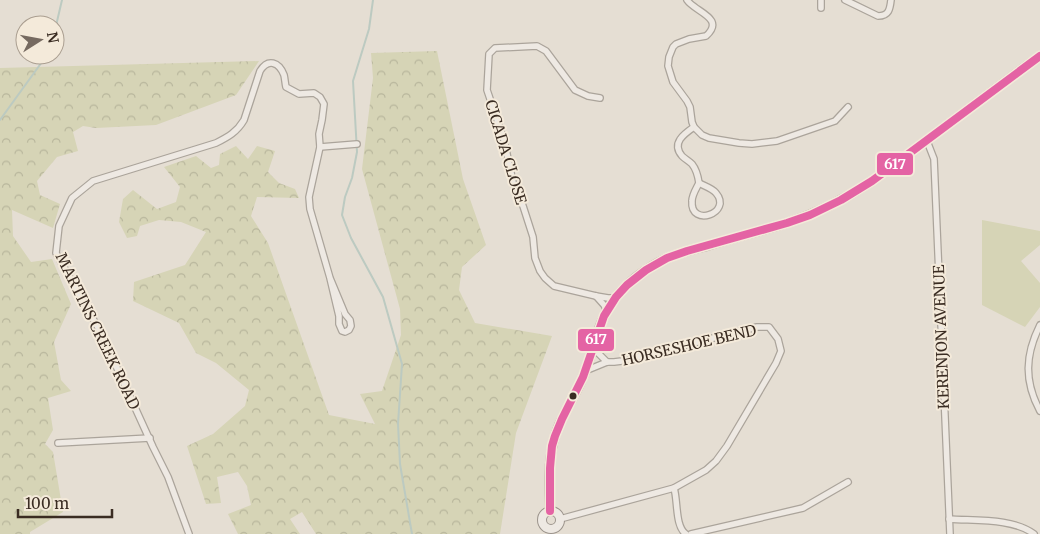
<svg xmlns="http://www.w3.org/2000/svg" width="1040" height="534" font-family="Merriweather,serif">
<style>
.forest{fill:url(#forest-crowns)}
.park{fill:#d6d4b6}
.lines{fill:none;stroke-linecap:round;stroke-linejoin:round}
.stream{stroke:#bccac1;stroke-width:2}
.minor-casing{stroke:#aba49b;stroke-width:8}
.secondary-casing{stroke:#9b938b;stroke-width:10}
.minor{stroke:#eee9e3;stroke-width:5.5}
.secondary{stroke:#eee9e3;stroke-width:8}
.bus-1-casing{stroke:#f4eada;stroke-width:11}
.bus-1{stroke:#e463a4;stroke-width:8}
.bus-dot{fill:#3a2c22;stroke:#f4eada;stroke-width:2}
.labels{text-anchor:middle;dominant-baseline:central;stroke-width:4;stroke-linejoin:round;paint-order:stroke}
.street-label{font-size:15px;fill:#3a2c22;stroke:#f4eada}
.line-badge{stroke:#f4eada;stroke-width:2}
.badge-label{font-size:14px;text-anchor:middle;font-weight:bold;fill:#fff}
</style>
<defs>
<pattern id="forest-crowns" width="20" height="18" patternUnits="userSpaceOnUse" patternTransform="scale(1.25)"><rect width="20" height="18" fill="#d6d4b6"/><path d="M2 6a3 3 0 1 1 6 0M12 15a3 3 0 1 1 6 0" fill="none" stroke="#b8b69c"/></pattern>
</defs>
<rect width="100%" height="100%" fill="#e5ded3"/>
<g class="forest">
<path d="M437,51L463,179L486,245L462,267L459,290L475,323L552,336L516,433L500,534H316L302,512L290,519L300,534H238L228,514L251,505L247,486L238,472L217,477L221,503L206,504L187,446L213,434L245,406L249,390L216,363L196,353L179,323L133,301L134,282L185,265L206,232L181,222L159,220L140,226L137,236L127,238L119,222L123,199L133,190L157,209L176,202L180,187L164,167L196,156L211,168L219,165L220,154L236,146L248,159L257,146L275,151L268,172L279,183L295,189L299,198L257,197L251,216L268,243L329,415L375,424L360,394L382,391L401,335L400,309L362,169L373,78L371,53Z"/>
<path d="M259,61L236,95L156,125L96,128L83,126L73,132L78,151L57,157L37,181L40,195L60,204L53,228L12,210L13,236L31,262L52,259L71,304L54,342L61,380L71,391L48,398L53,430L45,444L53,452L63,512L30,532V534H0V68Z"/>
</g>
<path class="park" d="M982,220L1040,231V245L1021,261L1040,283V307L1025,327L982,305Z"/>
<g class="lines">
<g class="stream">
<path d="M373,0L369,29L353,81L357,152L352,178L345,197L342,215L351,238L383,297L402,364L398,424L400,464L412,534"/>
<path d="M55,30L62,0"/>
<path d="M0,120L47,55"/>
</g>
<g class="minor-casing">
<g id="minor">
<path d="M687,0C695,12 726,18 706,36L689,39L676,44L673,47L669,57L668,66L673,82L687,101L690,107L692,122L694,127L702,135L709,138L739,143L752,144L777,141L835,121L848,107"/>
<path d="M845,0L878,16C889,16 890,9 891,0"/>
<path d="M821,8V0"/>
<path d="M600,98L588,96L575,90L546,51L537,46L495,48L489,54L487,90L504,140L514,187L523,206L533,237L535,258L540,271L545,278L554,286L596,296L608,298H615"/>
<path d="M694,127C684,134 671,143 682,156C685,159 689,161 692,164C696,169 698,176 699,183"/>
<path d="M927,141L934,159L950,534"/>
<path d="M320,147L357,144"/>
<path d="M699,183C704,186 712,188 716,193C733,213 690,228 692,201C692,195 696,189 699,183Z"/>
<path d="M596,296L604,305L607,311"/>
<path d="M1040,325C1025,355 1024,381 1040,411"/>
<path d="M593,345L598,353L607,362"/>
<path d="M58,443L150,438"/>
<path d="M674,488C678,501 675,527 686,534"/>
<path d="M560,519L674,488L706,470L716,461L727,446L776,363L781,351L778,339L769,327H757L622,361L614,362H607L585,371"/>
<path d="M949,519C975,521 1013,518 1034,534"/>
<path d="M189,534L168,477L153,447L101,333L56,253L59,226L72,198L93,181L216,143C228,137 237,132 244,120L260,71C268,58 279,62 284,75C285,79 285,83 286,87L299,94L314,93L320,97L324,104L322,120L319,134L320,147L309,197L310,209L330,278L345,314L350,320L351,326L349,330L345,332L342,331L339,324V316L330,278"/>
<path d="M691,534L803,508L848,482"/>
</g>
</g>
<g class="secondary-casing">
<g id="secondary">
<path d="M550,511C549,482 547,453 559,425C566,409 576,394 583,377C594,351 597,320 616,297C629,281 648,267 667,258C680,253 693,249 707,246C733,238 761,231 787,223C818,213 845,199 872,181L1026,66L1040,56"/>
<circle cx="551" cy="520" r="9"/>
</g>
</g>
<use href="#minor" class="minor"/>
<use href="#secondary" class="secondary"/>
<g class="bus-1-casing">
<path id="bus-1" d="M550,511V468L552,446L555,436L562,419L583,377L604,316L616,297L627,285L646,270L667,258L687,251L787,223L810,215L841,200L872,181L1040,56"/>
</g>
<use href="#bus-1" class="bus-1"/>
</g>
<circle class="bus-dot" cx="573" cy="396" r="4.5"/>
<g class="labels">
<g class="street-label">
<text transform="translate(506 152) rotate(73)">CICADA CLOSE</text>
<text transform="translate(98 331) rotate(64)">MARTINS CREEK ROAD</text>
<text transform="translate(941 337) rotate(-92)">KERENJON AVENUE</text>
<text transform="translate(689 345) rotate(-13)">HORSESHOE BEND</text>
</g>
</g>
<g class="line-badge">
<rect x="876" y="152" width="38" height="24" rx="5" fill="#e463a4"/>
<rect x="577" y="328" width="38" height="24" rx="5" fill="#e463a4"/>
</g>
<g class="badge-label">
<text x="895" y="169">617</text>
<text x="596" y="344">617</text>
</g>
<g transform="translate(40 40) rotate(79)"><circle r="24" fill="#f4eada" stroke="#aa9e90"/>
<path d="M0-4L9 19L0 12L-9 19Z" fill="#766a60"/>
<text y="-8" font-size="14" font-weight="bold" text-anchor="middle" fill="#3a2c22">N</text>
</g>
<path d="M18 509v8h94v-8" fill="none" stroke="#3a2c22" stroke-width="2.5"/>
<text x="25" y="509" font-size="15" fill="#3a2c22" stroke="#f4eada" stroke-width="4" paint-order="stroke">100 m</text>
</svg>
